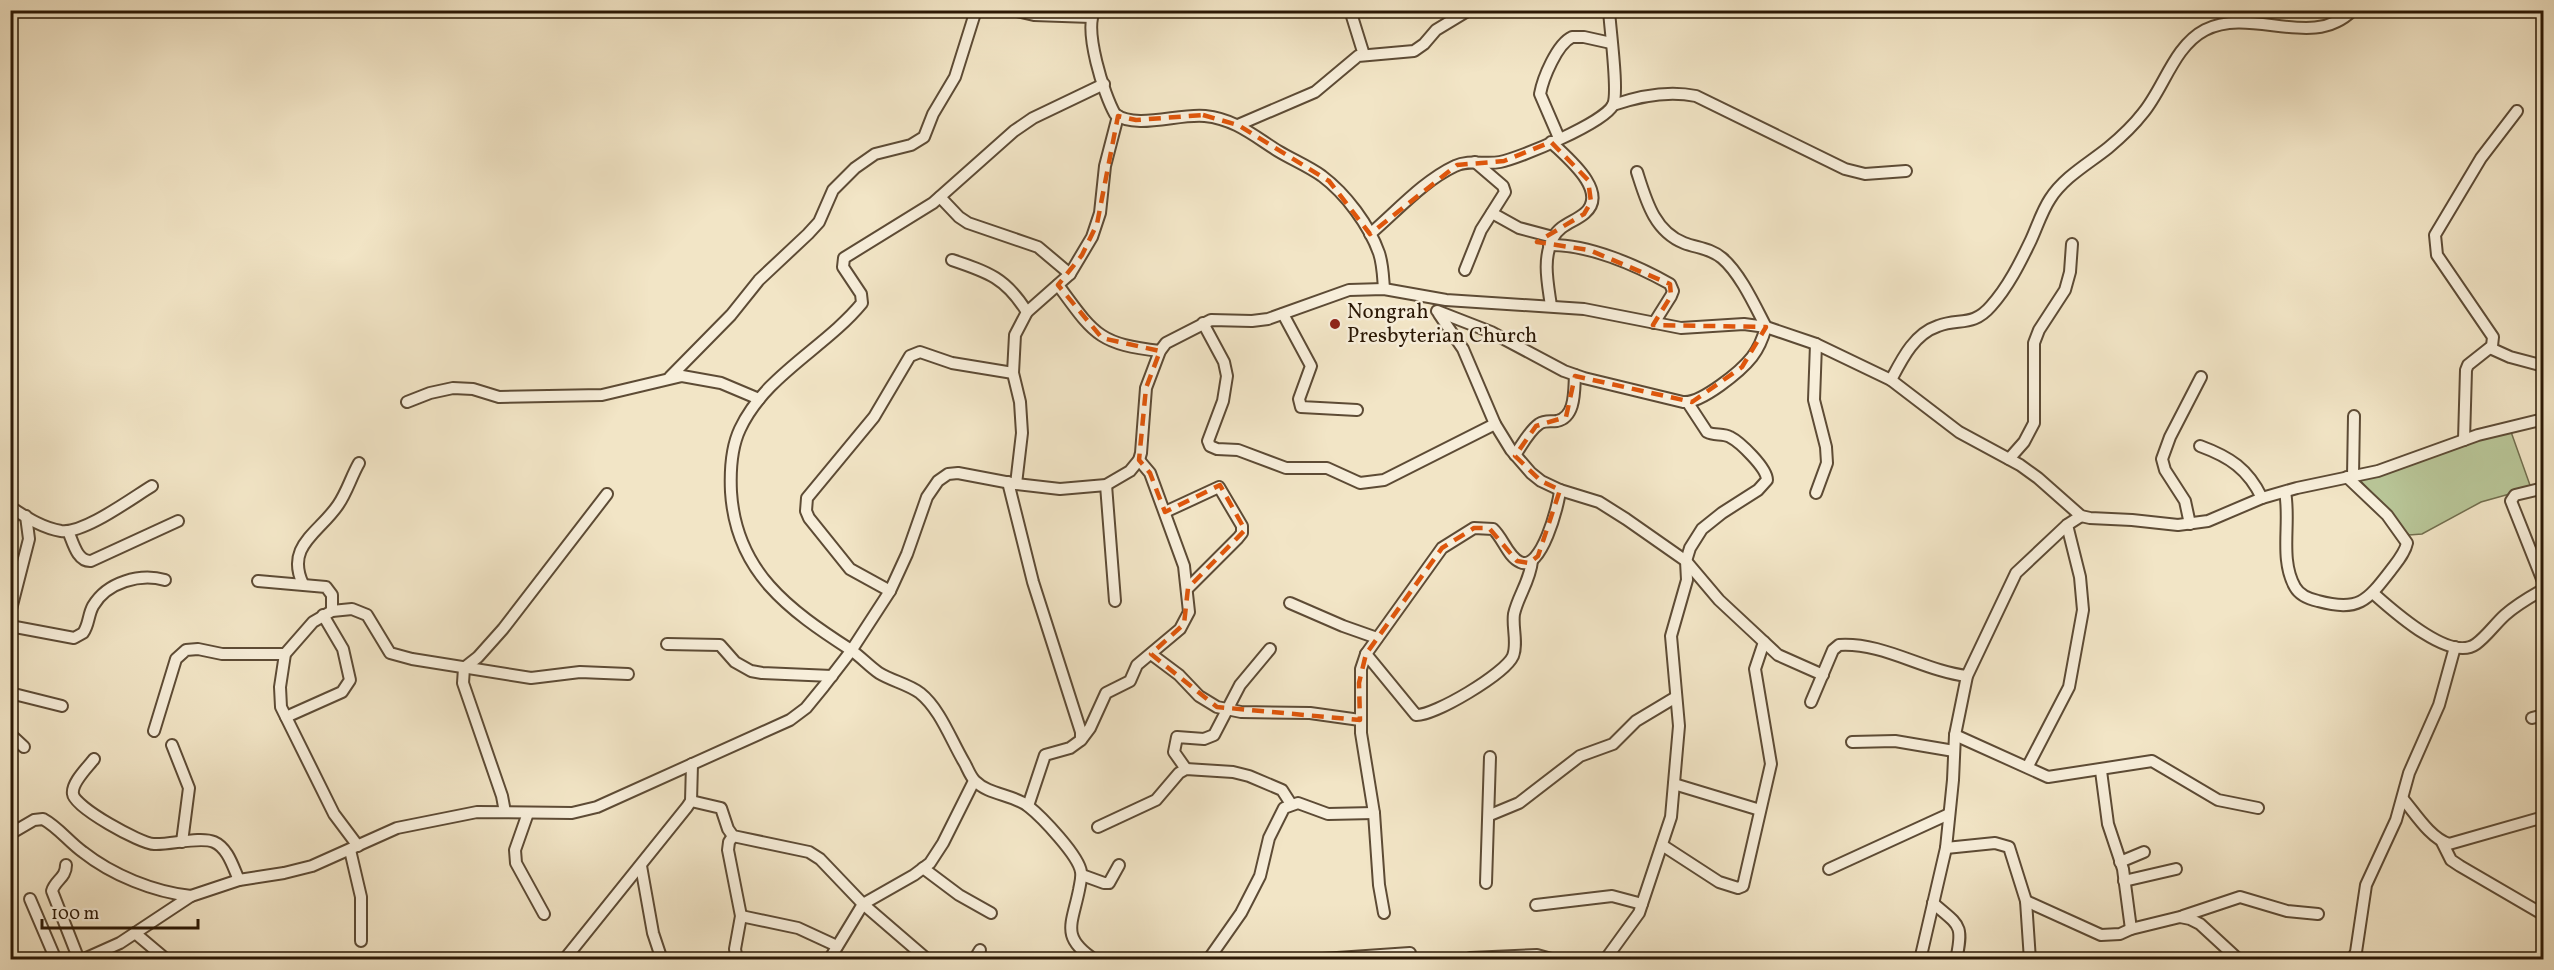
<svg xmlns="http://www.w3.org/2000/svg" width="2554" height="970" font-family="Vollkorn,serif">
<style>
.garden{fill:#b8c597;stroke:#726e4e;stroke-width:1.5}
.lines{fill:none;stroke-linecap:round;stroke-linejoin:round}
.street-casing{stroke:#5d4b35;stroke-width:14}
.street{stroke:#f7eeda;stroke-width:10}
.marked{fill:none;stroke:#df560c;stroke-width:4.5;stroke-dasharray:12 8;stroke-linejoin:round}
.poi-dot{fill:#8f2418;stroke:#f7eeda;stroke-width:2}
.labels{text-anchor:middle;dominant-baseline:central;stroke-width:5;stroke-linejoin:round;paint-order:stroke}
.poi-label{font-size:21px;fill:#2b1805;stroke:#f7eeda;text-anchor:start}
</style>
<rect width="100%" height="100%" fill="#f2e5c6"/>
<filter id="stains"><feTurbulence type="fractalNoise" baseFrequency=".00333" numOctaves="4"/><feColorMatrix values="0 0 0 0 .2 0 0 0 0 .09 0 0 0 0 .02 0 0 0 .5 -.17"/></filter>
<radialGradient id="worn" r=".72"><stop offset=".6" stop-color="#630" stop-opacity="0"/><stop offset="1" stop-color="#630" stop-opacity=".3"/></radialGradient>
<path class="garden" d="M2510,429L2531,488L2481,502L2422,534L2409,535L2358,478Z"/>
<g class="lines">
<g class="street-casing">
<g id="street">
<path d="M1013,10L1034,15L1091,17"/>
<path d="M1095,10C1083,29 1104,95 1115,114C1136,130 1179,113 1205,116C1235,119 1254,136 1278,151C1293,160 1308,166 1322,176C1346,194 1369,225 1379,253C1383,265 1383,277 1384,289"/>
<path d="M1350,10L1364,55"/>
<path d="M1613,105C1639,96 1668,90 1696,96L1845,169L1865,174L1906,171"/>
<path d="M1238,125L1315,92L1358,56L1414,51L1424,44L1436,30L1469,10"/>
<path d="M1559,138L1540,94C1543,78 1557,44 1572,37H1584L1611,43"/>
<path d="M1551,142C1565,156 1610,191 1585,213C1575,222 1560,224 1553,238C1542,259 1548,284 1551,306"/>
<path d="M940,197L959,217L968,223L1038,247L1070,274"/>
<path d="M1492,213L1519,228L1553,237"/>
<path d="M1370,234C1396,212 1423,181 1455,166C1469,159 1485,165 1500,162C1520,158 1604,123 1613,105C1619,93 1610,29 1609,10"/>
<path d="M1549,245C1588,244 1636,265 1670,284L1673,291L1671,296L1654,323"/>
<path d="M952,260C988,272 1006,278 1027,312"/>
<path d="M1465,270L1481,230L1505,192L1503,186L1475,162"/>
<path d="M1058,285C1094,334 1098,344 1160,351"/>
<path d="M1437,311L1491,332L1564,371L1584,378L1683,402C1701,404 1741,371 1752,357C1759,348 1763,338 1766,327C1755,306 1740,273 1722,258C1710,248 1697,248 1684,243C1654,231 1646,200 1637,172"/>
<path d="M1283,314L1311,366L1299,399L1301,407L1357,410"/>
<path d="M1439,314L1463,349L1495,424L1511,450L1531,473L1541,481L1560,490L1599,502L1626,519L1686,561L1719,600L1778,655L1823,675"/>
<path d="M1203,323L1224,362L1227,376L1223,401L1208,441L1210,446L1217,449L1238,450L1286,468H1327L1360,483L1384,480L1495,424"/>
<path d="M1816,344L1814,400L1826,447L1827,463L1816,493"/>
<path d="M2490,348L2510,357L2544,366"/>
<path d="M670,377L731,315L759,280L808,234L819,222L833,190L855,168L875,154L911,145L924,137L933,114L955,77L976,10"/>
<path d="M1891,380C1902,359 1914,334 1938,326C1959,318 1973,327 1991,306C2008,287 2020,263 2031,240C2037,227 2042,211 2050,199C2064,177 2088,164 2108,148C2120,138 2133,126 2143,113C2164,88 2174,46 2205,30C2252,6 2312,51 2353,10"/>
<path d="M407,402L430,393L453,388L473,389L499,397L602,395L682,376L721,383L759,399"/>
<path d="M2464,440L2466,370L2468,365L2492,346L2493,337L2437,255L2435,235L2481,158L2517,111"/>
<path d="M2200,446C2230,457 2248,469 2262,498"/>
<path d="M1515,455C1522,445 1529,431 1539,424C1545,420 1550,422 1557,421C1576,417 1574,390 1575,375"/>
<path d="M2009,459L2024,442L2034,423V343L2039,330L2065,290L2070,272L2072,244"/>
<path d="M2353,476L2354,416"/>
<path d="M1008,482L1033,582L1081,732V740L1070,748L1045,755L1028,806"/>
<path d="M1016,484L1022,433L1020,402L1013,373L1015,335L1027,312L1070,274L1092,237L1100,213L1105,166L1118,116"/>
<path d="M1106,485L1115,601"/>
<path d="M2544,488L2515,495L2511,501L2544,584"/>
<path d="M2285,492C2291,522 2279,559 2295,587C2300,596 2309,599 2318,601C2359,612 2367,601 2391,570C2397,562 2405,553 2407,543L2387,515L2347,477"/>
<path d="M10,507C26,517 42,528 61,531C84,534 132,498 152,486"/>
<path d="M1165,512L1219,487L1242,526V533L1238,538L1188,588"/>
<path d="M10,524L15,510"/>
<path d="M2190,524L2185,501L2165,470L2162,459L2170,437L2201,377"/>
<path d="M68,531C73,542 77,562 91,561L178,521"/>
<path d="M258,581L326,587L332,595V611"/>
<path d="M303,584C285,546 319,533 338,505C347,492 351,477 359,463"/>
<path d="M890,591L850,569L809,518L806,511L807,498L874,417L910,356L920,352L952,363L1013,373"/>
<path d="M2373,593C2391,609 2450,663 2476,644C2487,636 2495,624 2505,615C2517,604 2530,597 2544,589"/>
<path d="M1290,603L1343,626L1377,638"/>
<path d="M10,613L29,539L26,516"/>
<path d="M10,626L74,638L83,633C89,625 88,615 93,606C107,582 140,573 165,580"/>
<path d="M667,644L720,645L735,662L751,671L762,673L832,676"/>
<path d="M1151,654L1179,675L1199,696L1217,707L1241,712L1310,713L1360,720"/>
<path d="M1366,654L1416,715C1434,716 1505,674 1513,656C1518,643 1512,627 1514,614C1518,596 1530,581 1532,561"/>
<path d="M10,693L62,706"/>
<path d="M1811,702L1833,650L1839,645C1883,642 1924,671 1967,676"/>
<path d="M286,717L342,692L350,680L343,649L323,615"/>
<path d="M2532,718L2544,715"/>
<path d="M154,731L176,659L186,650L198,649L222,654H285"/>
<path d="M10,734L24,747"/>
<path d="M1955,735L2048,777L2152,761L2218,800L2258,808"/>
<path d="M1081,740L1090,728L1106,693L1130,681L1137,665L1180,629L1189,612L1184,566L1150,473L1139,460"/>
<path d="M1852,742L1895,741L1954,751"/>
<path d="M172,745L189,788L182,842"/>
<path d="M94,759C88,767 71,783 73,794C74,807 141,844 154,844C170,845 200,836 214,842C228,848 233,867 239,880"/>
<path d="M2028,766L2069,687L2083,610L2080,577L2067,525"/>
<path d="M1186,769L1174,752L1177,737L1204,739L1214,735L1240,685L1270,649"/>
<path d="M2101,771L2108,824L2123,869L2131,929"/>
<path d="M1674,784L1760,810"/>
<path d="M2403,799C2415,813 2430,838 2449,844L2544,817"/>
<path d="M691,801L721,808L728,829L733,836L809,852L820,859L863,904L928,960"/>
<path d="M505,812L502,796L463,683L464,668L478,657L503,629L607,494"/>
<path d="M528,813L515,850L516,863L544,914"/>
<path d="M1490,815L1519,803L1580,756L1613,744L1636,721L1676,697"/>
<path d="M1098,827L1156,800L1179,773L1186,769L1233,772L1249,776L1282,790L1291,804"/>
<path d="M10,834L34,820L43,819C58,827 69,842 83,852C112,875 154,892 191,896"/>
<path d="M733,836L729,842L728,850L741,916L735,949L737,960"/>
<path d="M2442,842L2451,860L2460,866L2544,915"/>
<path d="M1662,845L1719,882L1738,888L1743,886L1771,764L1755,669L1764,642"/>
<path d="M358,846L334,814L281,707L280,687L285,654L313,622L332,611L352,609L367,615L390,653L412,659L531,678L580,672L628,674"/>
<path d="M1946,848L1995,843L2009,847L2026,901L2030,960"/>
<path d="M350,850L361,897V941"/>
<path d="M2120,862L2144,852"/>
<path d="M66,865C66,878 55,880 52,891L79,960"/>
<path d="M641,866L653,933L662,960"/>
<path d="M923,868L959,895L991,913"/>
<path d="M1829,869L1949,814"/>
<path d="M1082,875L1104,883H1109L1119,865"/>
<path d="M2124,881L2176,869"/>
<path d="M1486,883L1490,757"/>
<path d="M30,899L56,960"/>
<path d="M2026,901L2101,935L2120,934L2131,929L2180,917L2190,919L2200,924L2239,960"/>
<path d="M1933,903C1959,926 1964,923 1956,960"/>
<path d="M1536,905L1612,896L1642,904"/>
<path d="M1384,913L1379,885L1374,813L1361,733V669L1366,654L1442,548L1474,528L1493,529C1503,538 1508,557 1520,562C1541,573 1559,504 1560,490"/>
<path d="M741,916L798,928L837,946"/>
<path d="M2183,916L2240,897L2287,911L2318,914"/>
<path d="M135,933L167,960"/>
<path d="M1470,958L1537,955L1555,960"/>
<path d="M1764,959L1808,960"/>
<path d="M82,960L120,943L191,896L239,880L284,873L312,866L397,828L477,812L572,813L597,807L790,720L806,708L824,686L851,651L890,591L907,554L927,497L938,481L948,474L958,473L1016,484L1060,489L1106,485L1130,471L1139,460L1141,453L1146,388L1160,351L1166,343L1211,320L1252,321L1268,319L1349,290L1384,289L1446,300L1584,309L1681,328L1744,324L1766,327L1816,344L1891,380L1959,432L2020,465L2038,478L2081,516L2090,518L2132,520L2178,525L2208,521L2262,498L2297,488L2378,471L2478,435L2544,419"/>
<path d="M564,960L687,807L691,801L692,764"/>
<path d="M829,960L863,904L914,875L930,863L943,843L974,781"/>
<path d="M974,960L980,950"/>
<path d="M1095,960C1060,937 1072,925 1079,890C1080,884 1082,878 1081,872C1079,856 1042,817 1028,806C1012,794 989,795 975,781C970,776 967,767 964,762C951,740 940,709 920,693C908,684 892,681 879,673C869,666 861,657 851,650C789,610 736,572 731,492C730,471 731,448 740,429C765,375 825,348 862,303L861,294L843,267L844,258L933,203L1014,131L1033,118L1104,84"/>
<path d="M1208,960L1241,913L1260,876L1269,838L1284,808L1298,803L1328,814L1374,813"/>
<path d="M1308,960L1410,953"/>
<path d="M1605,960L1639,913L1671,817L1679,726L1671,636L1687,580L1686,561L1690,548L1702,529L1722,513L1758,490L1767,480C1767,468 1740,442 1730,437C1723,433 1714,436 1707,432L1688,403"/>
<path d="M1920,960L1946,848L1953,780L1955,735L1967,676L2016,573L2067,525L2081,516"/>
<path d="M2352,960L2356,952L2366,885L2396,820L2409,773L2439,705L2455,647"/>
</g>
</g>
<use href="#street" class="street"/>
</g>
<path class="marked" d="M1203,115L1238,125L1329,181L1370,234L1457,165L1504,161L1551,142L1588,180L1591,202L1584,214L1537,242L1589,250L1670,284L1671,296L1653,325L1766,327L1742,367L1692,402L1575,376L1566,417L1536,426L1515,456L1541,481L1560,490L1538,556L1529,563L1517,561L1489,528H1474L1442,548L1366,654L1359,683L1360,720L1217,707L1151,654L1184,624L1188,588L1245,530L1220,485L1165,512L1150,473L1139,460L1146,388L1160,351L1102,338L1058,285L1082,255L1097,224L1118,116L1136,120Z"/>
<circle class="poi-dot" cx="1335" cy="324" r="6"/>
<g class="labels">
<g class="poi-label">
<text x="1347" y="312">Nongrah<tspan x="1347" dy="24">Presbyterian Church</tspan></text>
</g>
</g>
<rect width="2554" height="970" fill="none" stroke="#f2e5c6" stroke-width="36"/>
<rect x="12" y="12" width="2530" height="946" fill="none" stroke="#2b1805" stroke-width="3"/>
<rect x="18" y="18" width="2518" height="934" fill="none" stroke="#2b1805" stroke-width="1.5"/>
<path d="M42 919v9h156v-9" fill="none" stroke="#2b1805" stroke-width="3"/>
<text x="51" y="919" font-size="18" fill="#2b1805" stroke="#f7eeda" stroke-width="4.5" paint-order="stroke">100 m</text>
<rect width="100%" height="100%" filter="url(#stains)"/>
<rect width="100%" height="100%" fill="url(#worn)"/>
</svg>
